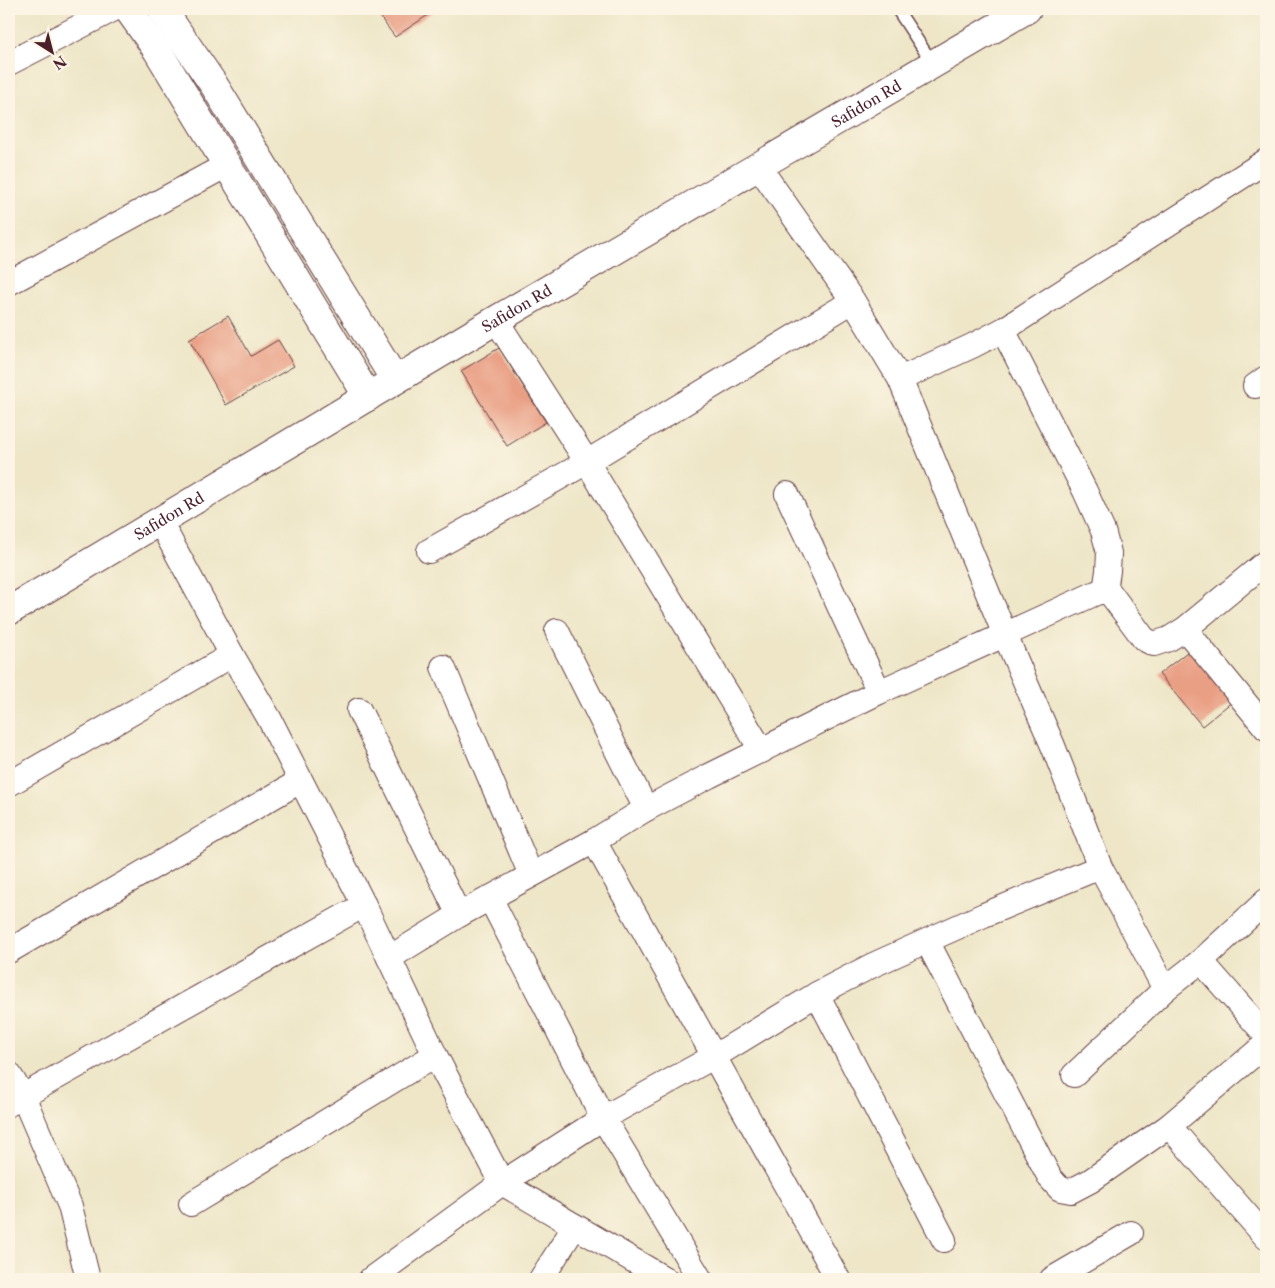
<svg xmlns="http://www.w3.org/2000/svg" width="1275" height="1288" font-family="'Libre Caslon Text',serif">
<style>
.building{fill:#e99f84}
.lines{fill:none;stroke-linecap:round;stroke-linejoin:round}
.lane-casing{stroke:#633d42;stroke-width:14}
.street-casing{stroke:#633d42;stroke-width:26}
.secondary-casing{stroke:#633d42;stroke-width:30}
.lane{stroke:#fff;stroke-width:11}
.street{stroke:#fff;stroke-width:24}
.secondary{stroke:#fff;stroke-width:28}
.labels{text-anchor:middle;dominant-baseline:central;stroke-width:4.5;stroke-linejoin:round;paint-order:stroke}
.street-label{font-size:15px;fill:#4a1f2b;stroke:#fcf5e5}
</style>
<rect width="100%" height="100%" fill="#fcf5e5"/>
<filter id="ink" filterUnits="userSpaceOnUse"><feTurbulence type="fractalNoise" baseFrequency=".02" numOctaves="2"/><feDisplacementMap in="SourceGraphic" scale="10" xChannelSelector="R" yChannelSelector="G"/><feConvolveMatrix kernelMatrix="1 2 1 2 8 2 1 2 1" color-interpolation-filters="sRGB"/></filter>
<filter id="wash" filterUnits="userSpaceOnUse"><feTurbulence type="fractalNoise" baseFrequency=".0096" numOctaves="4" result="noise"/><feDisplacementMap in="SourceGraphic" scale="20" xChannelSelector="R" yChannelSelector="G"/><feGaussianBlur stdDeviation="1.12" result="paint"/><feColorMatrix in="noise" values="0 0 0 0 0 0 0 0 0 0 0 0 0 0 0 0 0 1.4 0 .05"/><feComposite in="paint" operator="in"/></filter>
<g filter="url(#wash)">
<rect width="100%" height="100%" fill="#eee6c7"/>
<g id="blocks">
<g class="building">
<path d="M374,9H437L395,37Z"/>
<path d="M228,316L251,356L278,340L294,366L226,405L189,339Z"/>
<path d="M499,348L546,422L507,446L461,371Z"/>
<path d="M1191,649L1233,701L1202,726L1159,674Z"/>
</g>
</g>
</g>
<g filter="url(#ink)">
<use href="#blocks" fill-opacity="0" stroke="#633d42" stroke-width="1"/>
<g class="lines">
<g class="lane-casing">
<path id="lane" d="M897,9L933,64"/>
</g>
<g class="street-casing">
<g id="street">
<path d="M9,63L114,9"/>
<path d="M759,167L853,301L900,379L1005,635L1053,746L1100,867L1165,989"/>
<path d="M9,283L227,165"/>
<path d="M496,320L587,462L762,751"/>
<path d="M1003,330L1085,491L1103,531L1109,553L1108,571L1105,591"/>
<path d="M900,379L972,346L1003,330L1266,161"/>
<path d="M1255,386L1266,378"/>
<path d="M787,494L879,692"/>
<path d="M159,520L232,655L269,718L364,905L435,1055L502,1183L665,1279"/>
<path d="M429,551L587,462L853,301"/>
<path d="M1185,629L1266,728"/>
<path d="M557,631L646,809"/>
<path d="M443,667L531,875"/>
<path d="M359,710L459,915"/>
<path d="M9,784L232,655"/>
<path d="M594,841L838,1279"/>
<path d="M490,898L603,1118L700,1279"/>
<path d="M927,941L1050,1178L1060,1189L1071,1191L1090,1181L1169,1126L1266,1044"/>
<path d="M9,951L300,781"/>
<path d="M389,958L459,915L594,841L646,809L709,776L879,692L1096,593L1105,591L1110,593L1144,639L1154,644L1169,639L1185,629L1266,562"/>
<path d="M1201,961L1266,1035"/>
<path d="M817,994L944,1240"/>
<path d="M9,1074L23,1096L70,1206L88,1279"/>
<path d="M1074,1075L1165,989L1201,961L1266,901"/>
<path d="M9,1104L364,905"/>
<path d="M1169,1126L1266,1237"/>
<path d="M191,1204L435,1055"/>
<path d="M371,1279L502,1183L603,1118L715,1056L817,994L873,965L984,915L1100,867"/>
<path d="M541,1279L575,1226"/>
<path d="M1052,1279L1131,1233"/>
</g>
</g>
<g class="secondary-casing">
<g id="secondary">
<path d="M128,9L157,50L368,397"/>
<path d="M162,9L214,85L395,380"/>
<path id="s1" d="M9,611L496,320L1027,9"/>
</g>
</g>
<use href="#lane" class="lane"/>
<use href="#street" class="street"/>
<use href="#secondary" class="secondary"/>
</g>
</g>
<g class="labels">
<g class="street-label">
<text stroke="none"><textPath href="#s1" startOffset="996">Safidon Rd</textPath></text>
<text stroke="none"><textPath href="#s1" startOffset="591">Safidon Rd</textPath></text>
<text stroke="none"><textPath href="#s1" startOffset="186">Safidon Rd</textPath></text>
</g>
</g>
<rect width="1275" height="1288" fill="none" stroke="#fcf5e5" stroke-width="30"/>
<g transform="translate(52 52) rotate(144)" stroke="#fcf5e5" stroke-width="4" paint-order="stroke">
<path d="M0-4L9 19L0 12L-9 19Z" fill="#4a1f2b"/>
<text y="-8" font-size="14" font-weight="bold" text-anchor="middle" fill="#4a1f2b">N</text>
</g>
</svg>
